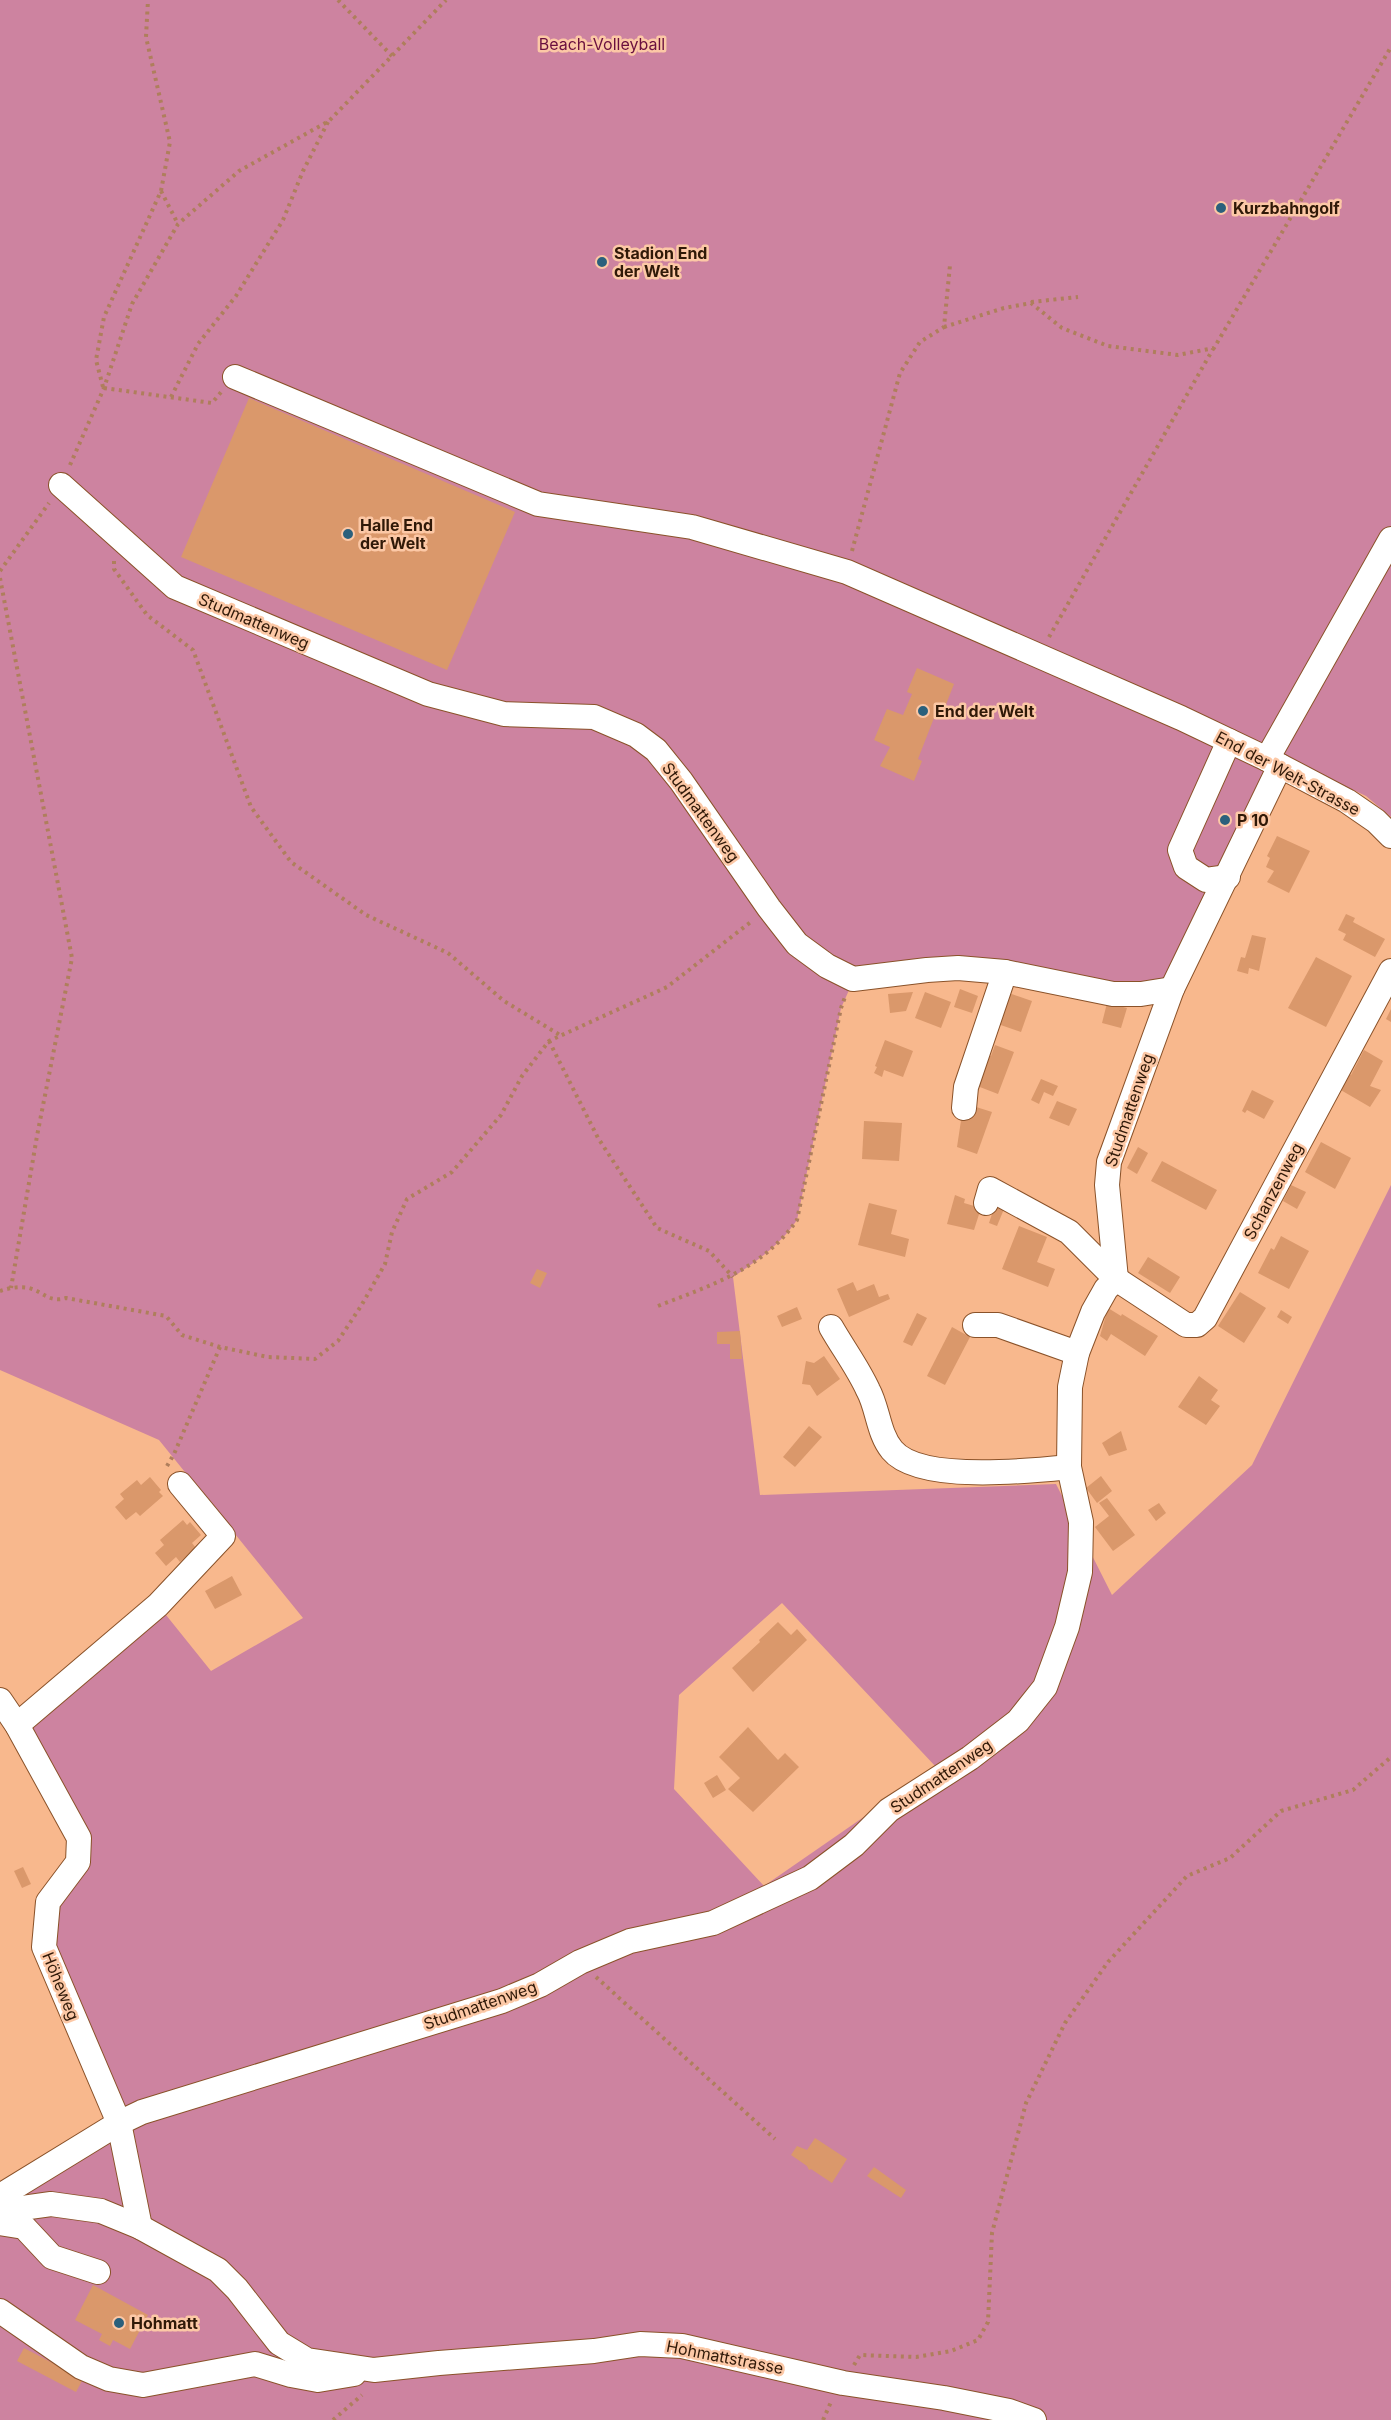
<svg xmlns="http://www.w3.org/2000/svg" width="1391" height="2420" font-family="Inter,sans-serif">
<style>
.green{fill:#cd83a0;fill-rule:evenodd}
.building{fill:#da986b}
.lines{fill:none;stroke-linecap:round;stroke-linejoin:round}
.minor-casing{stroke:#8a5229;stroke-width:26}
.path{stroke:#af7e5c;stroke-width:4;stroke-dasharray:3 4.5;stroke-linecap:butt}
.minor{stroke:#fff;stroke-width:24}
.poi-dot{fill:#2b607c;stroke:#fcc8a6;stroke-width:2}
.labels{text-anchor:middle;dominant-baseline:central;stroke-width:5;stroke-linejoin:round;paint-order:stroke}
.park-label{font-size:16px;fill:#6a0f3f;stroke:#fcc8a6}
.poi-label{font-size:16px;font-weight:bold;fill:#301908;stroke:#fcc8a6;text-anchor:start}
.street-label{font-size:16px;fill:#301908;stroke:#fcc8a6}
</style>
<rect width="100%" height="100%" fill="#f8b88d"/>
<path class="green" d="M0,0H1391V817L1366,796L1271,751L1280,766L1172,989L1005,972L854,979L841,1008L797,1220C780,1245 757,1261 733,1277L760,1495L1056,1484L1112,1595L1252,1465L1391,1185V2420H0V2196L118,2123L44,1947L48,1902L78,1862L17,1725L158,1605L211,1671L303,1618L159,1440L0,1370ZM782,1603L936,1767L764,1886L674,1789L679,1695Z"/>
<g class="building">
<path d="M249,398L515,512L447,670L181,557Z"/>
<path d="M917,668L954,684L945,707L939,705L918,759L922,761L914,781L880,766L890,747L874,740L887,709L903,715L912,694L907,692Z"/>
<path d="M1277,836L1310,851L1289,893L1267,882L1274,871L1266,867L1270,858L1267,856Z"/>
<path d="M1346,914L1355,918L1353,922L1385,939L1375,957L1343,940L1346,934L1338,930Z"/>
<path d="M1252,935L1266,938L1259,971L1249,968L1248,974L1237,971L1241,957L1245,958Z"/>
<path d="M1316,957L1352,976L1326,1027L1288,1008Z"/>
<path d="M960,989L978,996L972,1013L954,1007Z"/>
<path d="M913,992L906,1011L890,1013L888,994Z"/>
<path d="M925,992L951,1002L941,1028L915,1018Z"/>
<path d="M1006,992L1032,1001L1021,1032L995,1023Z"/>
<path d="M1107,1003L1127,1008L1121,1028L1102,1023Z"/>
<path d="M1391,1009V1022L1386,1019Z"/>
<path d="M885,1040L913,1051L903,1077L884,1070L882,1077L874,1073L877,1067L875,1066Z"/>
<path d="M995,1045L1014,1052L998,1094L972,1084L984,1054L991,1056Z"/>
<path d="M1364,1050L1383,1061L1370,1086L1381,1090L1370,1107L1339,1089L1347,1073L1351,1075Z"/>
<path d="M1041,1079L1058,1086L1053,1096L1044,1092L1039,1104L1031,1100Z"/>
<path d="M1252,1090L1274,1101L1264,1119L1247,1110L1245,1113L1242,1111Z"/>
<path d="M1057,1101L1077,1109L1069,1126L1049,1118Z"/>
<path d="M973,1106L992,1112L977,1154L957,1147L962,1114Z"/>
<path d="M864,1121L902,1123L899,1161L862,1159Z"/>
<path d="M1321,1142L1351,1158L1335,1189L1305,1172Z"/>
<path d="M1138,1147L1148,1153L1137,1174L1127,1168Z"/>
<path d="M1162,1161L1217,1190L1206,1210L1151,1181Z"/>
<path d="M1291,1185L1306,1192L1297,1209L1283,1201Z"/>
<path d="M955,1195L965,1199L964,1203L981,1208L974,1230L947,1224Z"/>
<path d="M869,1203L897,1210L891,1234L909,1239L905,1257L858,1245Z"/>
<path d="M995,1205L1004,1209L997,1226L989,1223Z"/>
<path d="M1019,1226L1047,1237L1037,1262L1055,1269L1048,1287L1002,1269Z"/>
<path d="M1281,1236L1309,1251L1289,1289L1258,1273L1271,1248L1274,1250Z"/>
<path d="M1148,1257L1180,1277L1170,1293L1138,1273Z"/>
<path d="M537,1269L547,1273L540,1288L530,1283Z"/>
<path d="M853,1282L857,1291L874,1284L879,1297L888,1294L890,1299L849,1317L837,1289Z"/>
<path d="M1240,1292L1266,1308L1244,1343L1218,1326Z"/>
<path d="M797,1307L802,1319L782,1327L777,1316Z"/>
<path d="M1108,1308L1121,1316L1122,1314L1158,1336L1145,1356L1111,1334L1107,1341L1100,1336Z"/>
<path d="M1281,1310L1292,1317L1288,1324L1277,1317Z"/>
<path d="M917,1313L927,1318L912,1346L903,1342Z"/>
<path d="M952,1327L970,1337L945,1385L927,1376Z"/>
<path d="M740,1331L742,1359H730V1344H717V1332Z"/>
<path d="M824,1356L840,1379L817,1396L810,1385L802,1384L806,1361L814,1363Z"/>
<path d="M1199,1376L1218,1390L1211,1400L1220,1406L1206,1425L1178,1407Z"/>
<path d="M809,1426L822,1437L795,1467L783,1457Z"/>
<path d="M1121,1431L1127,1450L1109,1456L1102,1443Z"/>
<path d="M1101,1476L1112,1491L1097,1503L1086,1488Z"/>
<path d="M150,1477L161,1490L159,1492L163,1496L140,1516L136,1512L126,1520L115,1507L124,1499L120,1494L137,1480L141,1485Z"/>
<path d="M1107,1498L1135,1535L1113,1551L1095,1527L1109,1516L1099,1503Z"/>
<path d="M1159,1503L1166,1513L1156,1521L1148,1510Z"/>
<path d="M183,1520L187,1525L190,1522L201,1535L192,1543L196,1548L180,1562L176,1557L166,1566L155,1553L164,1545L160,1540Z"/>
<path d="M232,1576L242,1595L215,1609L205,1591Z"/>
<path d="M778,1622L791,1635L797,1629L807,1640L753,1692L732,1668L760,1642L759,1640Z"/>
<path d="M748,1727L778,1760L785,1753L799,1767L753,1812L728,1789L740,1778L719,1757Z"/>
<path d="M717,1775L726,1790L713,1798L704,1783Z"/>
<path d="M23,1867L31,1884L22,1888L14,1871Z"/>
<path d="M815,2138L847,2159L832,2183L811,2169L809,2170L807,2166L791,2155L797,2146L807,2150Z"/>
<path d="M874,2167L906,2190L901,2198L867,2176Z"/>
<path d="M93,2285L148,2315L130,2349L113,2340L110,2346L99,2340L102,2334L75,2320Z"/>
<path d="M24,2348L83,2379L76,2392L17,2361Z"/>
</g>
<g class="lines">
<g class="minor-casing">
<g id="minor">
<path d="M235,377L538,504L692,527L847,572L1181,718L1267,759L1347,801L1376,821L1391,836"/>
<path d="M61,485L175,587L428,694L504,714L594,717L636,735L656,750L681,781L769,908L797,944L827,966L853,979L927,970L958,968L1005,972L1113,994H1141L1172,989"/>
<path d="M1267,759L1391,539"/>
<path d="M1228,877L1206,880L1186,867L1180,850L1229,741"/>
<path d="M964,1108L966,1087L1005,972"/>
<path d="M986,1203L990,1189L1069,1232L1116,1279L1186,1325H1197L1205,1318L1391,971"/>
<path d="M975,1325H998L1077,1353"/>
<path d="M831,1327C843,1348 858,1368 868,1390C878,1408 878,1433 892,1450C919,1483 1030,1471 1069,1467"/>
<path d="M0,1700L17,1725L79,1838L78,1862L48,1902L44,1947L119,2123L140,2227"/>
<path d="M17,1725L158,1605L223,1536L180,1484"/>
<path d="M0,2196L119,2123L142,2112L502,2001L540,1985L580,1962L630,1941L713,1923L810,1878L854,1845L889,1810L970,1758L1018,1721L1045,1687L1067,1627L1080,1572L1081,1522L1069,1467L1070,1387L1077,1353L1093,1312L1106,1289L1116,1279L1107,1185L1109,1162L1172,989L1280,766"/>
<path d="M0,2211L51,2204L101,2211L140,2227L218,2270L237,2289L279,2343L307,2360L374,2370L439,2363L594,2351L640,2344L682,2346L843,2383L944,2398L1009,2411L1034,2420"/>
<path d="M0,2223L24,2227L52,2257L98,2272"/>
<path d="M0,2311L81,2367L109,2379L143,2385L255,2364L291,2375L318,2380L354,2374"/>
</g>
</g>
<g class="path">
<path d="M338,0L392,56"/>
<path d="M161,191L178,224"/>
<path d="M1031,302L1078,297"/>
<path d="M944,327L1004,308L1031,303L1062,328L1108,346L1178,355L1214,348L1391,47"/>
<path d="M103,387L96,360L104,317L161,191L170,142L146,37L148,0"/>
<path d="M104,388L212,403L222,391"/>
<path d="M171,397L198,344L236,296L283,220L303,171L328,122"/>
<path d="M70,465L104,388L132,304L178,224L239,171L329,121L446,0"/>
<path d="M852,551L900,373L920,342L944,327L950,265"/>
<path d="M114,561V569L147,615L193,650L251,807L291,862L366,915L448,953L504,1001L560,1035"/>
<path d="M0,571L49,503"/>
<path d="M0,578L72,958L37,1136L11,1288"/>
<path d="M1049,637L1213,349"/>
<path d="M549,1041L598,1138L657,1228L709,1251L733,1277"/>
<path d="M0,1291C9,1288 20,1286 29,1288C44,1292 49,1303 66,1298L166,1316L182,1335L220,1347L268,1357L315,1359L338,1341L361,1306L385,1264L392,1232L407,1199L452,1172L501,1115L522,1076L549,1041L667,987L752,921"/>
<path d="M658,1306C711,1285 762,1270 797,1220L841,1008L845,997"/>
<path d="M167,1466L174,1454L220,1347"/>
<path d="M596,1977L775,2139"/>
<path d="M854,2365L860,2355L916,2357L951,2351L978,2340L988,2322L992,2233L1026,2103L1065,2023L1108,1962L1187,1876L1230,1858L1281,1811L1353,1790L1391,1757"/>
<path d="M333,2420L362,2395"/>
<path d="M823,2420L831,2402"/>
</g>
<use href="#minor" class="minor"/>
</g>
<g class="poi-dot">
<circle cx="1221" cy="208" r="6"/>
<circle cx="602" cy="262" r="6"/>
<circle cx="348" cy="534" r="6"/>
<circle cx="923" cy="711" r="6"/>
<circle cx="1225" cy="820" r="6"/>
<circle cx="119" cy="2323" r="6"/>
</g>
<g class="labels">
<g class="park-label">
<text x="602" y="44">Beach-Volleyball</text>
</g>
<g class="poi-label">
<text x="1233" y="208">Kurzbahngolf</text>
<text x="614" y="253">Stadion End<tspan x="614" dy="18">der Welt</tspan></text>
<text x="360" y="525">Halle End<tspan x="360" dy="18">der Welt</tspan></text>
<text x="935" y="711">End der Welt</text>
<text x="1237" y="820">P 10</text>
<text x="131" y="2323">Hohmatt</text>
</g>
<g class="street-label">
<text transform="translate(254 621) rotate(23)">Studmattenweg</text>
<text transform="translate(1288 773) rotate(28)">End der Welt-Strasse</text>
<text transform="translate(701 812) rotate(54)">Studmattenweg</text>
<text transform="translate(1129 1110) rotate(-71)">Studmattenweg</text>
<text transform="translate(1273 1191) rotate(-62)">Schanzenweg</text>
<text transform="translate(941 1776) rotate(-34)">Studmattenweg</text>
<text transform="translate(61 1986) rotate(68)">Höheweg</text>
<text transform="translate(480 2005) rotate(-19)">Studmattenweg</text>
<text transform="translate(725 2357) rotate(11)">Hohmattstrasse</text>
</g>
</g>
</svg>
